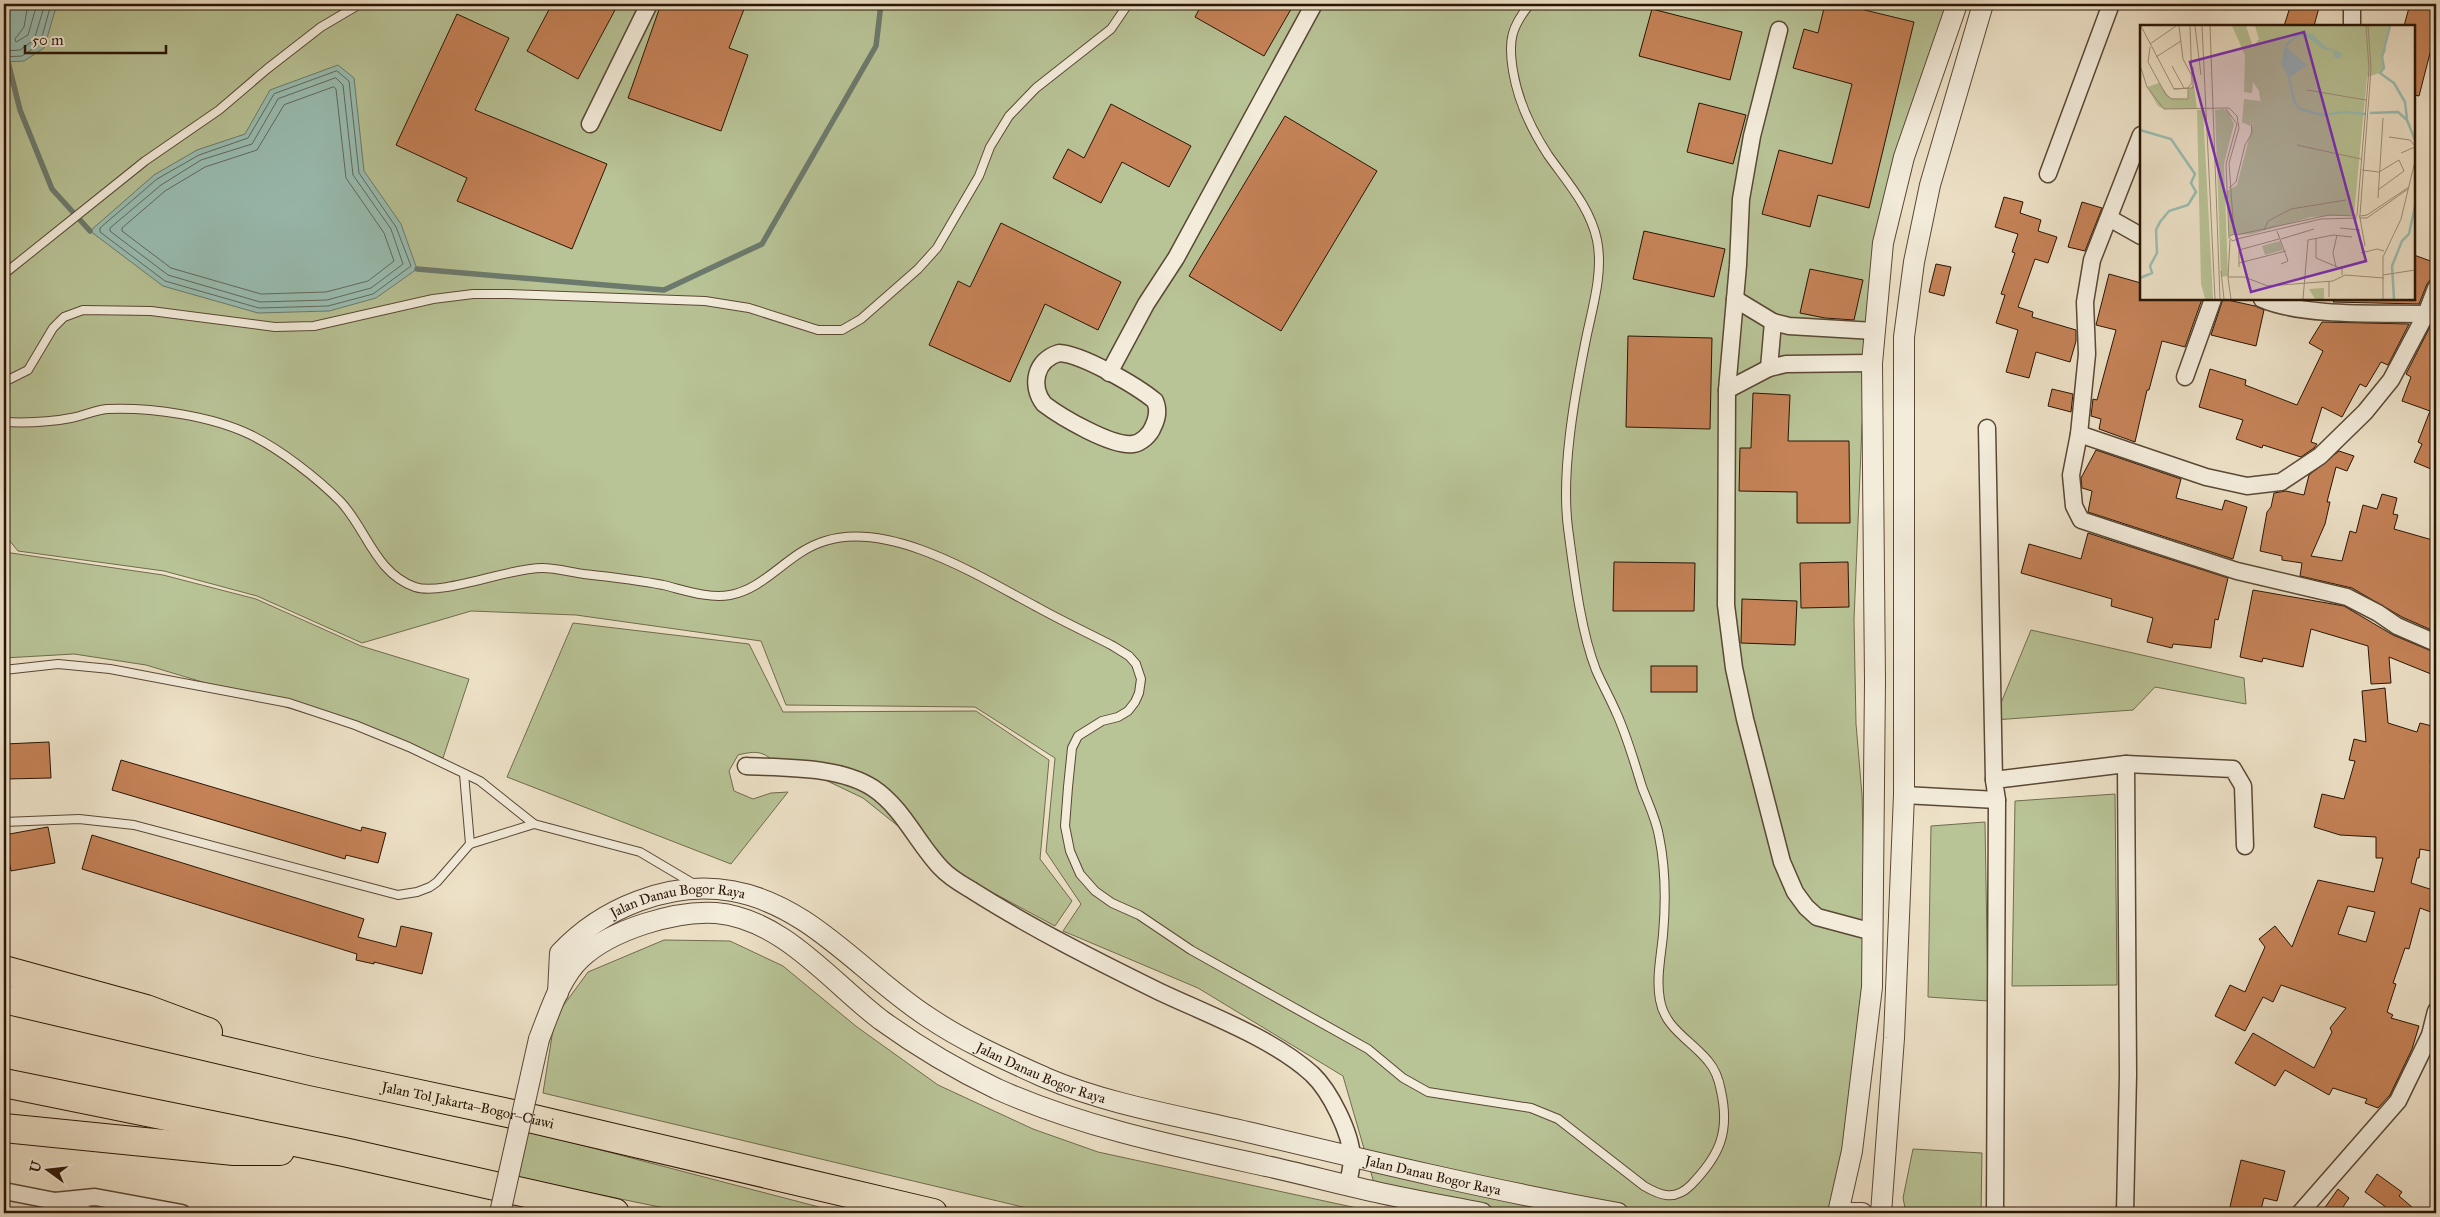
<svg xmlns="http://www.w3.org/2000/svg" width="2440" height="1217" font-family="'IM FELL Great Primer',serif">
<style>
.green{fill:#b8c396;stroke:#706c4d}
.water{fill:#99beb3;stroke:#6c7a6d}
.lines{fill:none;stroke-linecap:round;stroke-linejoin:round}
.shore{stroke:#616a5c;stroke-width:1}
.stream{stroke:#6c7a6d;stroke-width:5.5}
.building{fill:#c58257;stroke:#291504;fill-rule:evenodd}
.service-casing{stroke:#5a4835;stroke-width:10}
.minor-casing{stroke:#5a4835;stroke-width:19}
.tertiary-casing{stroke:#5a4835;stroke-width:22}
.motorway-casing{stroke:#291504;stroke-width:30}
.service{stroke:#f3ecdb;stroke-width:8}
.minor{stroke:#f3ecdb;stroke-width:16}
.tertiary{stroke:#f3ecdb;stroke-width:20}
.motorway{stroke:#ede1c7;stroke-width:28}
.tertiary-bridge-casing{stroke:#5a4835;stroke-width:22;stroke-linecap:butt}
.tertiary-bridge{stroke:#f3ecdb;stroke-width:20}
.labels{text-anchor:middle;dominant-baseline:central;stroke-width:4.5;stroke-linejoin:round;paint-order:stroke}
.street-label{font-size:14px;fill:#291504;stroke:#f3ecdb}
.inset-river{fill:none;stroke:#99beb3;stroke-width:2.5}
.inset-road{fill:none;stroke:#9f8f79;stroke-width:1}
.view{fill:#7b2cbf;fill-opacity:0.15;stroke:#7b2cbf;stroke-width:2.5}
.inset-edge{fill:none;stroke:#291504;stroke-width:2.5}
</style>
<rect width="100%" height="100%" fill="#ede1c7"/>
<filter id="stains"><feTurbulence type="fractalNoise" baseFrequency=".004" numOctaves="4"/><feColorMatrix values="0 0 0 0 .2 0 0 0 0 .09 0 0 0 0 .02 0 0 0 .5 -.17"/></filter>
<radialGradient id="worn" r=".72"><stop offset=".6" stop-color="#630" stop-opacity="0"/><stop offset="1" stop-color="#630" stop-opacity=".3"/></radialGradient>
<g class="green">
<path d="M4,4H1950L1880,272L1862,425L1854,620L1856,724L1862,795L1869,1060L1835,1213H1491L1376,1190L1343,1076L1198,988L1063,931L1081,904L1046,852L1055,758L975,707L786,705L761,641L576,615L471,611L362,643L257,596L164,571L18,551L4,534Z"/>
<path d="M4,552L163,575L256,599L361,646L469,679L443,758L382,736L146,665L74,654L4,658Z"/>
<path d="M573,623L749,644L783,712L976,711L1049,760L1040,859L1072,901L1055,926L958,874L863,798L821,778L782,771C767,753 761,749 738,755L729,771L734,791L753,799L771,793L788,792L731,864L507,777Z"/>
<path d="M2031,630L2244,678L2246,704L2155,687L2133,710L1994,720Z"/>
<path d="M2115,794L2117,985L2012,986L2015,801Z"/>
<path d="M1985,822L1988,1001L1928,997L1931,826Z"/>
<path d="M664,940L730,941L783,966L857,1027L938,1085L1033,1129L1098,1152L1380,1213H1048L543,1093L555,1017L588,972Z"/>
<path d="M528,1131L842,1213H689L518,1178Z"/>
<path d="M1913,1149L1982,1153L1981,1213H1906L1903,1198Z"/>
</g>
<g class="water">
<path d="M10,4H57L44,48L24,61L4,62V34Z"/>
<path d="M338,65L354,78L364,171L401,224L417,269L376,298L329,311L258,313L163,286L90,231L154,175L197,150L245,134L270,90Z"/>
</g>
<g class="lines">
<g class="shore">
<path d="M28,4L24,27L15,39L16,42L28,35L37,4"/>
<path d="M4,51L20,50L34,40L45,4"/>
<path d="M4,57L22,56L40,44L51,4"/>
<path d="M337,71L349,81L359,173L396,227L411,266L373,294L328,306L259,308L165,281L100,232V228L157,179L199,155L248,138L274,94Z"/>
<path d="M336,78L343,85L353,175L391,229L403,264L371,288L327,300L260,302L168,275L110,231V228L161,185L201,160L252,144L278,99Z"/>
<path d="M334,87L336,89L346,178L384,233L394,261L368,281L326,292L261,294L171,268L122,231V228L165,191L205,167L257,150L284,105Z"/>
</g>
<g class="stream">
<path d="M8,62L20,110L52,189L90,231"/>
<path d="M417,269L664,290L762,244L876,46L881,4"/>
</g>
</g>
<g class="building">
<path d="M552,4H603L615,10L578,79L527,51Z"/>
<path d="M661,4H746L729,48L748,55L721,131L628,98Z"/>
<path d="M1202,4H1294L1264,56L1195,17Z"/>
<path d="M1825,4H1840L1914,22L1869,208L1818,195L1810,227L1762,214L1779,150L1832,164L1852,84L1793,68L1804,29L1818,33Z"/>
<path d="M2291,4H2320L2314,26H2284Z"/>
<path d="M2410,4L2436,6V30L2419,96L2414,95V26H2404Z"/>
<path d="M1652,9L1742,32L1730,80L1639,56Z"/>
<path d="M457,14L509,38L475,110L607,164L572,249L457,201L467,178L396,145Z"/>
<path d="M1699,103L1746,115L1733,164L1687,152Z"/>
<path d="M1111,104L1191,146L1169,187L1122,162L1101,203L1053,178L1068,149L1084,158Z"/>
<path d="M1285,116L1377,171L1281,331L1189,276Z"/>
<path d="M2004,197L2023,202L2020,213L2041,220L2038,231L2057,237L2048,263L2035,259L2018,307L2033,312L2032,317L2076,330V341L2070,362L2036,352L2029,378L2006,372L2018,330L1996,323L2005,295L2001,294L2015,253L2012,252L2018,234L1995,227Z"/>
<path d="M2082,202L2102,208L2085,251L2068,247Z"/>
<path d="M1001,223L1121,282L1098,330L1045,304L1010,382L929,345L958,281L970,287Z"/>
<path d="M1644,231L1725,249L1714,297L1633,279Z"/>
<path d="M2414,255L2436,263V278L2430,280L2427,284L2419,304L2333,302L2335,299H2414Z"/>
<path d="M1936,264L1951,267L1944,296L1929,292Z"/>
<path d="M1810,269L1863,280L1854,320L1825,318L1800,313Z"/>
<path d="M2109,274L2141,283V299H2202L2185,347L2162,341L2149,390H2147L2135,442L2099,429L2101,419L2091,416L2093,399L2097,400L2116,330L2096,325Z"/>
<path d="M2223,299L2255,306L2264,310L2256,346L2211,335Z"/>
<path d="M2436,315V471L2414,462L2422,444L2418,442L2430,411L2402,401L2411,377L2406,374Z"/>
<path d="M2322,322L2409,324L2388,365L2381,362L2366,387L2360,384L2342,417L2322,407L2311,442L2317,444L2314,448L2301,457L2263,445L2262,448L2236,439L2243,420L2199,407L2210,369L2246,380L2245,385L2297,405L2323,351L2309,343Z"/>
<path d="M1628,336L1712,338L1710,429L1626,427Z"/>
<path d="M2052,389L2073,394L2071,412L2048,406Z"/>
<path d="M1753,393L1790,395L1788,441H1849L1850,523H1797V492L1739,491L1740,448H1751Z"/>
<path d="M2096,450L2181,479L2176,498L2222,510L2225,500L2247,507L2233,559L2088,512L2092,491L2082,488L2081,478Z"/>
<path d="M2339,451L2354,456L2347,471L2336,467L2327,502H2330L2325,524L2311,556L2342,561L2350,531L2356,533L2363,505L2377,509L2382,494L2397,498L2393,514L2398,515L2394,529L2436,541V632L2402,617L2352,588L2300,576L2302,563L2282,560V556L2260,551L2267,512L2271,507L2274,493L2286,491L2304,495L2309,475Z"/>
<path d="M2088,533L2228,578L2218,620L2215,619L2211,648L2173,644L2172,648L2147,642L2153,618L2111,606L2112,599L2021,573L2029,544L2081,559Z"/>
<path d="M1614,562L1695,563L1694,611H1613Z"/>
<path d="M1848,562L1849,607L1801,608L1800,563Z"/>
<path d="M2253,590L2344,606L2393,635L2436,653V676L2389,657L2391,683L2371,684L2368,646L2311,629L2303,667L2263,658L2262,662L2240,657Z"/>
<path d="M1742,599L1797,601L1795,645L1741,643Z"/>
<rect x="1651" y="666" width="46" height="26"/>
<path d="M2385,688L2388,723L2417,732L2420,723L2436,727V739L2430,761L2436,763V852L2420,849L2419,858H2417L2411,883L2436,891V914L2420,908L2409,949L2405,948L2393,983L2396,984L2387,1012L2393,1015L2391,1018L2419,1026L2412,1049L2390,1095L2378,1108L2365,1103L2367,1099L2333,1088L2329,1095L2285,1070L2275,1086L2235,1063L2253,1033L2314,1068L2332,1032L2330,1028L2346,1008L2281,985L2273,1002L2263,997L2245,1031L2215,1016L2230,985L2245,992L2265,947L2259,939L2275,926L2292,947L2318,880L2374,892L2383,858H2376V837L2340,835L2314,827L2322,794L2344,799L2355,761L2349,760L2354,739L2366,742L2362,691ZM2348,906L2375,912L2366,942L2338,934Z"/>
<path d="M49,742L51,778L6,779L5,744Z"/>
<path d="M121,760L361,831L362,827L386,833L378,863L346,855L345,859L112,790Z"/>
<path d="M48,827L55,863L11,871L4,835Z"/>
<path d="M92,835L364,919L358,937L396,947L401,926L432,933L422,974L374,962V964L356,960L357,954L82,869Z"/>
<path d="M2241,1160L2285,1171L2277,1201L2264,1198L2260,1213L2229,1211Z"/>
<path d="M2377,1174L2402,1192L2399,1196L2419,1213H2394L2365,1192Z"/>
<path d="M2338,1189L2349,1198L2339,1213H2321Z"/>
</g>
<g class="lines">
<g class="service-casing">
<g id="service">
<path d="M4,274L145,161L219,110L267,69L321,27L360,4"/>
<path d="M4,382L28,370L53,328L64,317L83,310L151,311L275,327L314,326L433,299L473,294H508L705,301L749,308L818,330H842L861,319L918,269L937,248L979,176L990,147L1009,116L1036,88L1111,29L1128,4"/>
<path d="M4,422C26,423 50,422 71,418C83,416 95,410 107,409C151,407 212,416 251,435C281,450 316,477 340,501C366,528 375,573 415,587C442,596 508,568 542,568C556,568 570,572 584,574C611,577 637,580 663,585C684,590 709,599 730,595C767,588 788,552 825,541C891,520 980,577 1037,607C1062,621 1088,633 1113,646L1129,656L1136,664L1141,679L1139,693L1135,702L1128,711L1118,717L1102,721L1078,736L1072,748L1068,787L1065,826L1070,851L1080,874L1095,891L1112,903L1139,915L1191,950L1368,1049L1403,1078L1428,1092L1531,1108L1558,1119L1644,1186C1661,1196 1675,1201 1691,1185C1720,1155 1730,1132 1721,1091C1719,1080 1716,1070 1708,1061C1691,1040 1665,1029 1660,1000C1656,979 1661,956 1663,935C1666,901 1666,870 1659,836C1656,819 1648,803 1642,787C1634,761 1627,736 1616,712C1610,698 1602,684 1596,670C1580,629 1574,572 1568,528C1561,473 1574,399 1585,344C1591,312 1604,274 1597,240C1590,207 1567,182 1548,155C1531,129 1518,101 1513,71C1508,41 1511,27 1530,4"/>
<path d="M4,670L58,664L110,669L289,703L355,725L409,747L480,781L534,824L640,852L694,884"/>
<path d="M464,774L470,844"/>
<path d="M4,822L79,819L134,825L398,895L417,892L430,887L437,882L470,844L534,824"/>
</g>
</g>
<g class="minor-casing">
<g id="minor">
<path d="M2352,24V4"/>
<path d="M1779,30L1752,136L1741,199L1738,265L1727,390L1726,605L1734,668L1745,719L1782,862L1795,892L1806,907L1817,917L1873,932"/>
<path d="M590,124L649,4"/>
<path d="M2141,135L2092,260L2085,302L2087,354L2079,434L2071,475L2074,506L2081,520L2237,571L2347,597L2378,613L2397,626L2436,643"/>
<path d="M2048,174L2111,4"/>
<path d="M2109,218L2141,236"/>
<path d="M1735,299L1773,322L1789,326L1874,331"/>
<path d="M2262,299C2303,317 2380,313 2426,314"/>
<path d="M1059,353C1082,354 1137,386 1155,401C1159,410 1157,419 1153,427C1150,435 1141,443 1133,444C1112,447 1061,417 1044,404C1030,386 1035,360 1059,353Z"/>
<path d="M1769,368L1773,322"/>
<path d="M1109,373L1146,304L1176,258L1314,4"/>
<path d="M2185,377L2213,299"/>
<path d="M1727,390L1769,368L1786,364L1872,363"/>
<path d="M1987,428L1994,780"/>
<path d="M2079,434L2206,477L2247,486L2281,482L2320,456L2365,412L2391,380L2426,314L2436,288"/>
<path d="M746,766C785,768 839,766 873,788C903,808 917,843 941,868C950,878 963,885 973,891C1033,929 1097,961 1160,992C1209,1015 1272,1038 1312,1074C1330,1091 1351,1133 1352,1158C1352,1167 1349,1177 1348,1185"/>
<path d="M1904,795L1997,800"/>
<path d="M4,1191L55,1201L85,1213"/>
<path d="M55,1201L95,1197L182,1213"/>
<path d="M1995,1213L1997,800L1994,780L2126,764L2233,769L2243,786L2245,846"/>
<path d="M2125,1213L2128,1075L2126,764"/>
<path d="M2300,1213L2398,1101L2430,1035L2436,1011"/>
</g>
</g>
<g class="tertiary-casing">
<g id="tertiary">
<path id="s1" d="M558,993L560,953C602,908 670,880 732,891C811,905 863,975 928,1017C965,1042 1006,1060 1046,1078C1109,1105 1185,1117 1252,1133C1373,1162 1495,1191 1618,1213"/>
<path d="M539,1039C549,1014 560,977 581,958C611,930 675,910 716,913C783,919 831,982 881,1020C917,1046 957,1070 997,1089C1082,1127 1175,1146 1266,1166C1303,1174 1339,1184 1376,1192C1411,1200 1446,1206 1482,1213"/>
<path d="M1838,1213L1852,1151L1872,987L1875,681L1872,363L1883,243L1904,157L1957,4"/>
<path d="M1844,1213H1862"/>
<path d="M1881,1213L1894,1038L1904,795V337L1914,262L1930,185L1983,4"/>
</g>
</g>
<g class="motorway-casing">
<g id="motorway">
<path d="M4,970L146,1009L208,1032"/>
<path id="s2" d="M4,999L311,1071L508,1113L933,1213"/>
<path d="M4,1083L344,1152L615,1213"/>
<path d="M4,1128L234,1151H280"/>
</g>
</g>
<use href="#service" class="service"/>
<use href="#minor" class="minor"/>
<use href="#tertiary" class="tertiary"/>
<use href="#motorway" class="motorway"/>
<g class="tertiary-bridge-casing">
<path id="tertiary-bridge" d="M500,1213L539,1039"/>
</g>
<use href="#tertiary-bridge" class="tertiary-bridge"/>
</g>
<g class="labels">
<g class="street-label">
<text stroke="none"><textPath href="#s1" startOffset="174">Jalan Danau Bogor Raya</textPath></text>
<text stroke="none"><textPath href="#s1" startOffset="592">Jalan Danau Bogor Raya</textPath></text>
<text stroke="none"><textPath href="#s2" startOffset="476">Jalan Tol Jakarta–Bogor–Ciawi</textPath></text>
<text stroke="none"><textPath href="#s1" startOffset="998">Jalan Danau Bogor Raya</textPath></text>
</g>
</g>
<g transform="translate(2140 25)">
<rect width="275" height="275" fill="#ede1c7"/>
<path d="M92,1H106L113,22L119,14L115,1H255H250L245,15L246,26L242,32L244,43L240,48L227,52L214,190L171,192L112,209L89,210L87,166L97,160L113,98L110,95V101L102,97L104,74L120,76L121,80L119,66L113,57L112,68L104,67L105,30ZM19,58L30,73L48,74V65L54,60L57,84H24L18,81L7,62ZM83,84L88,86L94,99L84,139L88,251L81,252L75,85ZM57,85H63L73,274H65L61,259ZM140,216L143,225L125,230L122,221ZM184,263V274H175L169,264Z" fill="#b8c396"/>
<path d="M157,1L160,8L172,9L186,22L203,29L199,34L194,32L193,26L182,24L169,13L161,12ZM145,21L167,40L149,53L141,39Z" fill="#99beb3"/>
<path class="inset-river" d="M250,1L242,32L244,43L240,48L254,58L265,77L267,94M145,21L159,9M149,53L154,76L160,84L182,90L205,87L226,89M230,88L258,87L267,95L275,115M0,105L31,114L55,149L51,158L56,167L48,180L29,186L20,197L16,205L17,228L10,241L12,248L0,253M254,274L252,241L262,216L269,209L275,181"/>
<path class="inset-road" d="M1,1L34,64L53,63V42M39,1L43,34L52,51M55,1L61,50M62,1L75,274M70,1L80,274M10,19L36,1M10,22L8,37L26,70L32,74H48V63M16,32L41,16M0,40L7,62L24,84L89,83L97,91L99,103L89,138L94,208M32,41L44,63M34,64L48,63L52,58L50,1M167,65L226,75M86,84L97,99L86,139L89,213L93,216L97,214L95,209L89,211M249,112L270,115L275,121M157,120L221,134M261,128L275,122M222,145L239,147L259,135L264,146L238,165M89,163L96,157L105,120L112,108L111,96M238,173L243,93M217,190L229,44L226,1M219,190L220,193H227L268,164M220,190L231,44L228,1M220,191L227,190L269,162M220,193L225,221M200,203L220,205M124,205L128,196L151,184L206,175M137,206L148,236L141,239M96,210L189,190L217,191M176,213V233L202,244V250M97,214L181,194L217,193M141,214L174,204M90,215L88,253L91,274M221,228L237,224L244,226M99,238L146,226M99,242V225L139,214M196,242L193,228L197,210M81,246L84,274M243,250L275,245M88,252H104L128,261L193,256L205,250L244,253M189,256V272M163,274L168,215L193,210L212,212M243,274V232L261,194L275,136"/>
<path class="view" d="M164,7L226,236L111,267L50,37Z"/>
<rect width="275" height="275" class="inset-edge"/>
</g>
<rect width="2440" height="1217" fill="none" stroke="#ede1c7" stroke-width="20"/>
<rect x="5" y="5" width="2430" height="1207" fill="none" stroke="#291504" stroke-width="2.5"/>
<rect x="10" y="10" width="2420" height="1197" fill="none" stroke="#291504"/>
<g transform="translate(48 1170) rotate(285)" stroke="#f3ecdb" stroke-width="4" paint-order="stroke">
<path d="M0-4L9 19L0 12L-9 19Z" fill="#291504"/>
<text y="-8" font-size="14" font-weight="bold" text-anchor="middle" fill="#291504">U</text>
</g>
<path d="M25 45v8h141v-8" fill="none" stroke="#291504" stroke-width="2.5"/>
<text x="32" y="45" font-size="15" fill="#291504" stroke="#f3ecdb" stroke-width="4" paint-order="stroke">50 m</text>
<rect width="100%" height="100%" filter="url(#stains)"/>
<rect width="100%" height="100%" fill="url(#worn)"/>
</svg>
